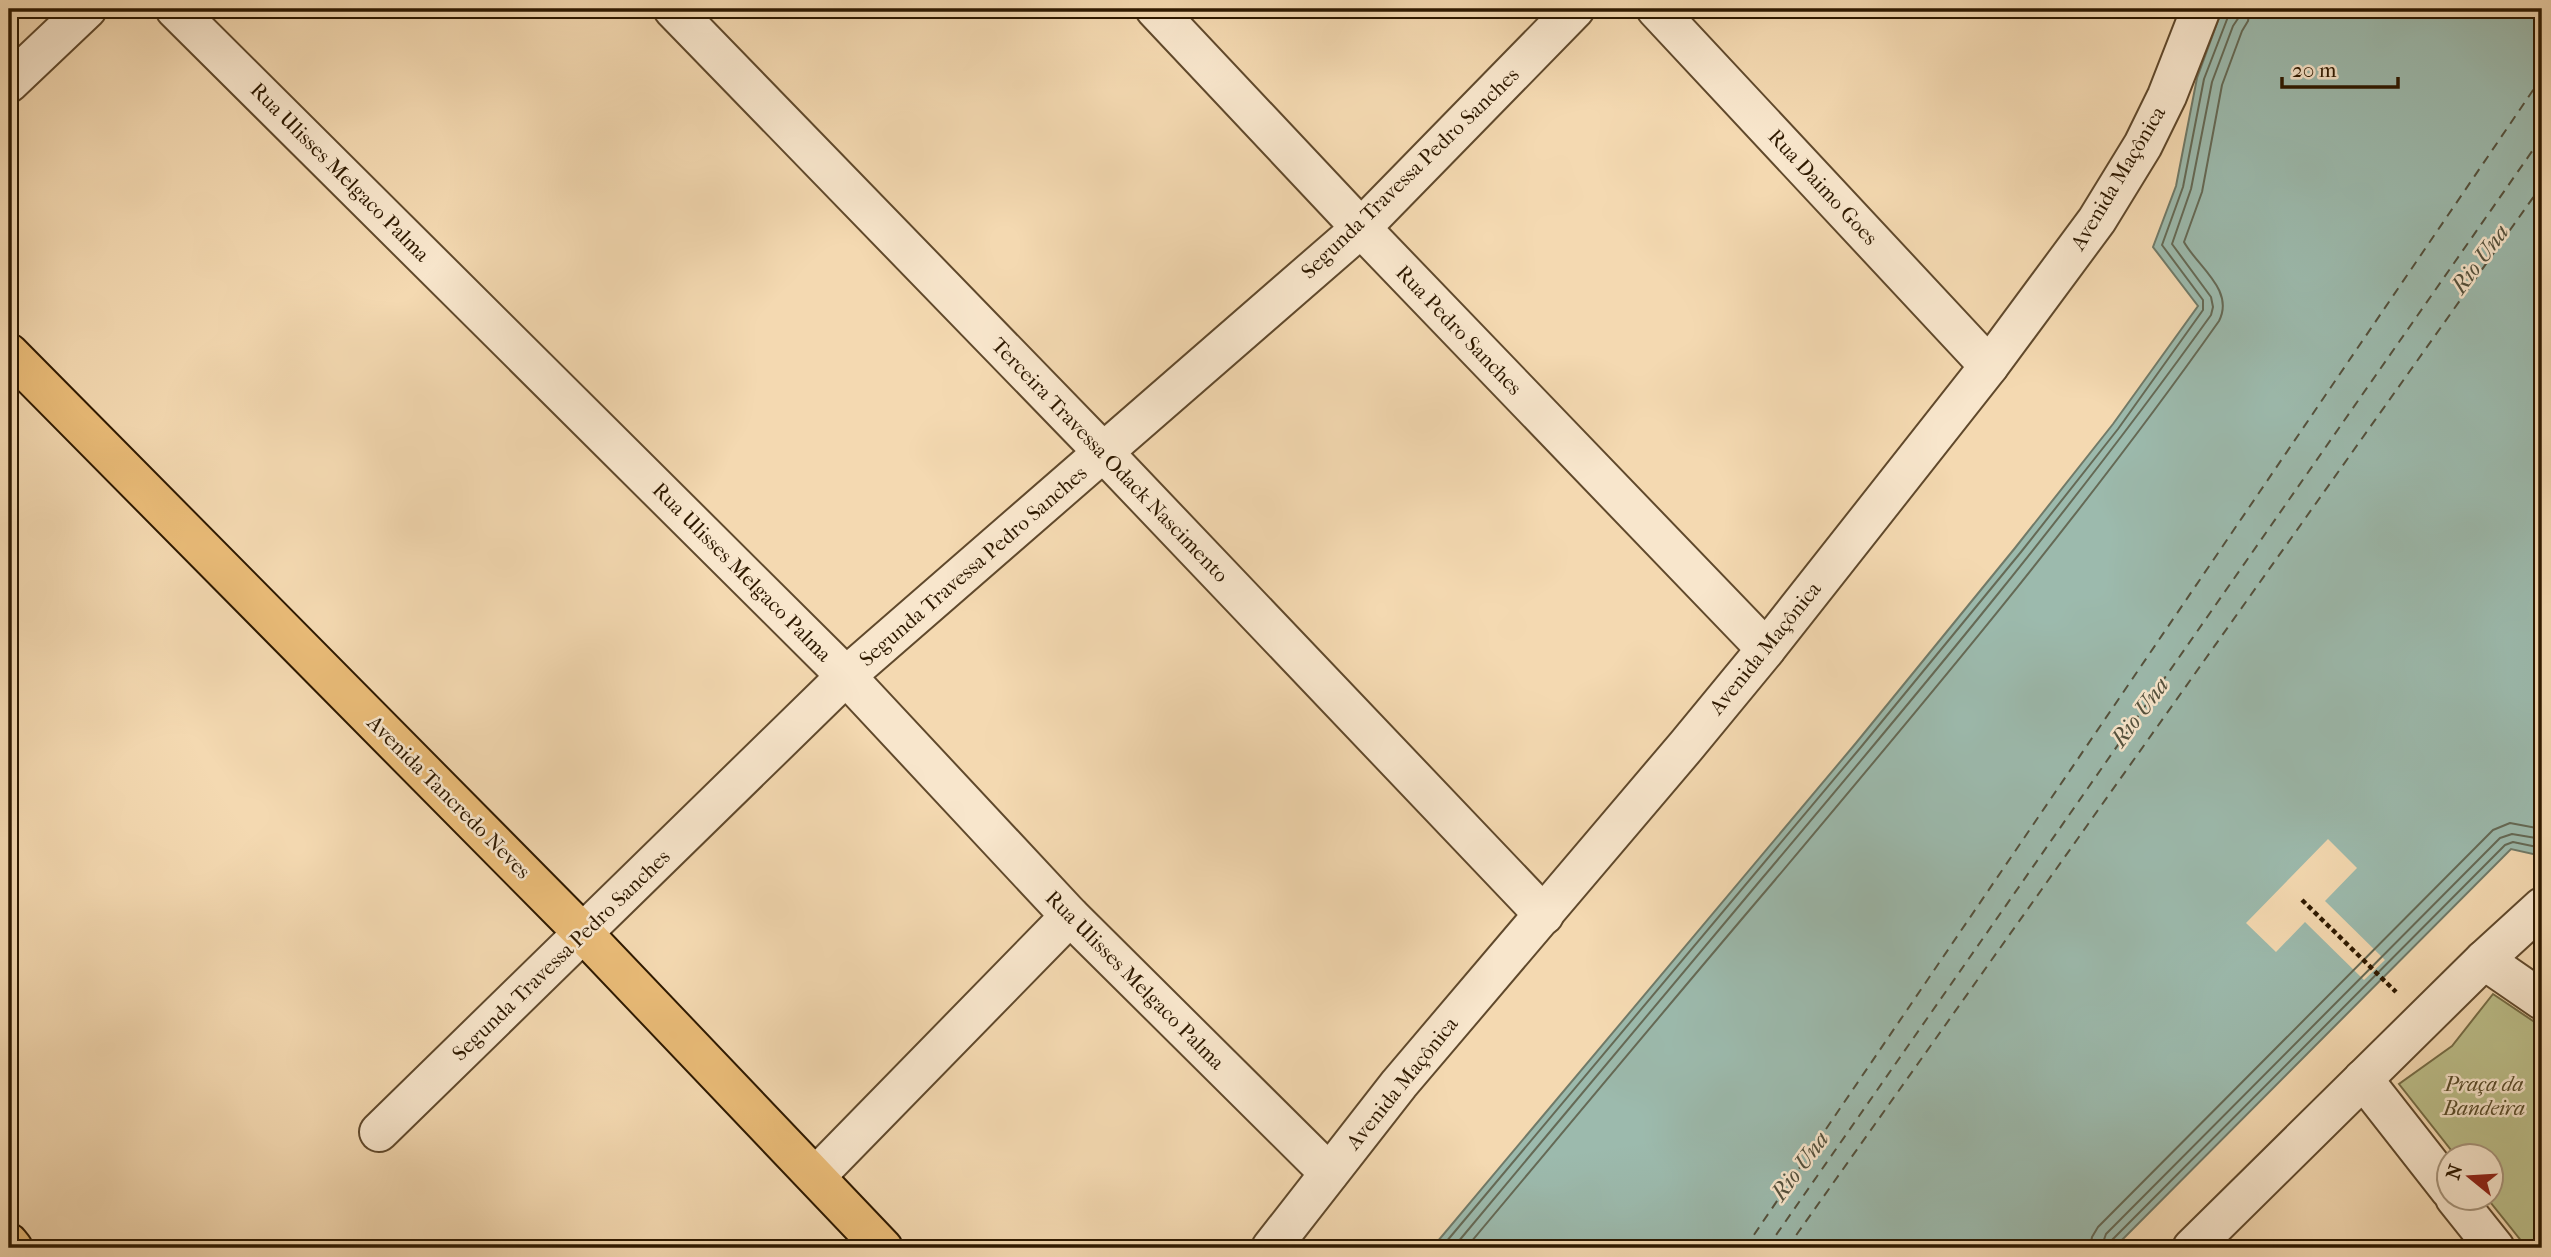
<svg xmlns="http://www.w3.org/2000/svg" width="2551" height="1257" font-family="'IM FELL French Canon',serif">
<style>
.green{fill:#bcbf8a;stroke:#756c45;stroke-width:2}
.water{fill:#9cbaad;stroke:#707a68;stroke-width:2}
.pier{fill:#f4d9b1}
.lines{fill:none;stroke-linecap:round;stroke-linejoin:round}
.shore{stroke:#656a56;stroke-width:2}
.ferry{stroke:#54513d;stroke-width:2;stroke-dasharray:9 7;stroke-linecap:butt}
.minor-casing{stroke:#60492c;stroke-width:42}
.major-casing{stroke:#2e1900;stroke-width:42}
.path{stroke:#2e1900;stroke-width:4.5;stroke-dasharray:5 3.5;stroke-linecap:butt}
.minor{stroke:#f8e6cc;stroke-width:38}
.major{stroke:#eabc78;stroke-width:38}
.labels{text-anchor:middle;dominant-baseline:central;stroke-width:5;stroke-linejoin:round;paint-order:stroke}
.street-label{font-size:21px;fill:#2e1900;stroke:#f8e6cc}
.park-label{font-size:21px;font-style:italic;fill:#594b29;stroke:#f8e6cc}
.water-label{font-size:23px;font-style:italic;fill:#54513d;stroke:#f8e6cc}
</style>
<rect width="100%" height="100%" fill="#f4d9b1"/>
<filter id="stains"><feTurbulence type="fractalNoise" baseFrequency=".00286" numOctaves="4"/><feColorMatrix values="0 0 0 0 .2 0 0 0 0 .09 0 0 0 0 .02 0 0 0 .5 -.17"/></filter>
<radialGradient id="worn" r=".72"><stop offset=".6" stop-color="#630" stop-opacity="0"/><stop offset="1" stop-color="#630" stop-opacity=".3"/></radialGradient>
<path class="green" d="M2493,994L2542,1027V1248H2527L2487,1198H2492V1156L2455,1155L2399,1084L2452,1046Z"/>
<path class="water" d="M2226,9H2542V856L2511,849L2114,1248H1432L1856,743L2015,548L2113,424L2198,306L2153,247L2176,186L2197,78L2219,18Z"/>
<path class="pier" d="M2328,839L2357,868L2325,901L2385,960L2364,980L2305,922L2276,952L2246,923Z"/>
<g class="lines">
<g class="shore">
<path d="M1441,1248L1861,747L2021,552L2118,429L2203,310V300L2162,245L2183,187L2204,79L2231,9"/>
<path d="M1453,1248C1555,1126 1656,1004 1759,882C1915,697 2070,512 2211,315L2213,307L2211,297L2172,244L2191,189L2212,82L2233,26L2239,17L2240,9"/>
<path d="M1466,1248C1569,1125 1671,1002 1775,880C1928,698 2082,515 2219,321C2235,290 2197,266 2184,242L2202,192L2222,85L2242,31L2248,21L2250,9"/>
<path d="M2090,1248L2092,1237L2098,1227L2493,830L2510,823L2542,829"/>
<path d="M2101,1248L2106,1234L2500,838L2512,834L2542,839"/>
<path d="M2109,1248L2112,1240L2505,845L2513,842L2542,848"/>
</g>
<g class="ferry">
<path d="M1745,1248L2542,77"/>
<path d="M1767,1248L2542,137"/>
<path d="M1787,1248L2542,185"/>
</g>
<g class="minor-casing">
<g id="minor">
<path d="M175,9L846,676L1070,916L1329,1173"/>
<path d="M673,9L1104,453L1544,915"/>
<path d="M1155,9L1361,228L1766,649"/>
<path d="M1656,9L1989,366"/>
<path d="M9,83L87,9"/>
<path d="M2484,960L2542,1000"/>
<path d="M2363,1079L2450,1190"/>
<path d="M379,1132L846,676L1361,228L1575,9"/>
<path d="M816,1176L1070,916"/>
<path d="M2455,1198L2495,1248"/>
<path d="M1271,1248L1399,1084L1687,745L1766,649L1989,366L2097,220L2143,145L2167,96L2201,9"/>
<path d="M2192,1248L2484,960L2542,907"/>
</g>
</g>
<g class="major-casing">
<g id="major">
<path d="M9,353L584,934L883,1248"/>
<path d="M9,1243L13,1248"/>
</g>
</g>
<path class="path" d="M2302,900L2396,992"/>
<use href="#minor" class="minor"/>
<use href="#major" class="major"/>
</g>
<g class="labels">
<g class="street-label">
<text transform="translate(340 172) rotate(45)">Rua Ulisses Melgaco Palma</text>
<text transform="translate(1410 173) rotate(-44)">Segunda Travessa Pedro Sanches</text>
<text transform="translate(2118 178) rotate(-59)">Avenida Maçônica</text>
<text transform="translate(1823 187) rotate(47)">Rua Daimo Goes</text>
<text transform="translate(1459 330) rotate(46)">Rua Pedro Sanches</text>
<text transform="translate(1110 460) rotate(46)">Terceira Travessa Odack Nascimento</text>
<text transform="translate(973 566) rotate(-41)">Segunda Travessa Pedro Sanches</text>
<text transform="translate(742 572) rotate(45)">Rua Ulisses Melgaco Palma</text>
<text transform="translate(1765 648) rotate(-51)">Avenida Maçônica</text>
<text transform="translate(449 797) rotate(45)">Avenida Tancredo Neves</text>
<text transform="translate(561 955) rotate(-44)">Segunda Travessa Pedro Sanches</text>
<text transform="translate(1135 980) rotate(45)">Rua Ulisses Melgaco Palma</text>
<text transform="translate(1402 1083) rotate(-51)">Avenida Maçônica</text>
</g>
<g class="park-label">
<text x="2484" y="1084">Praça da<tspan x="2484" dy="24">Bandeira</tspan></text>
</g>
<g class="water-label">
<text transform="translate(2480 259) rotate(-53)">Rio Una</text>
<text transform="translate(2140 712) rotate(-53)">Rio Una</text>
<text transform="translate(1800 1166) rotate(-53)">Rio Una</text>
</g>
</g>
<rect width="2551" height="1257" fill="none" stroke="#f4d9b1" stroke-width="35"/>
<rect x="10" y="10" width="2530" height="1236" fill="none" stroke="#2e1900" stroke-width="3.5"/>
<rect x="18" y="18" width="2516" height="1222" fill="none" stroke="#2e1900" stroke-width="2"/>
<g transform="translate(2470 1177) rotate(288)"><circle r="33" fill="#f8e6cc" stroke="#a7947a" stroke-width="2"/>
<path d="M0-5L12 26L0 18L-12 26Z" fill="#8f2418"/>
<text y="-10" font-size="19" font-weight="bold" text-anchor="middle" fill="#2e1900">N</text>
</g>
<path d="M2282 77v10h116v-10" fill="none" stroke="#2e1900" stroke-width="3.5"/>
<text x="2292" y="77" font-size="21" fill="#2e1900" stroke="#f8e6cc" stroke-width="5" paint-order="stroke">20 m</text>
<rect width="100%" height="100%" filter="url(#stains)"/>
<rect width="100%" height="100%" fill="url(#worn)"/>
</svg>
